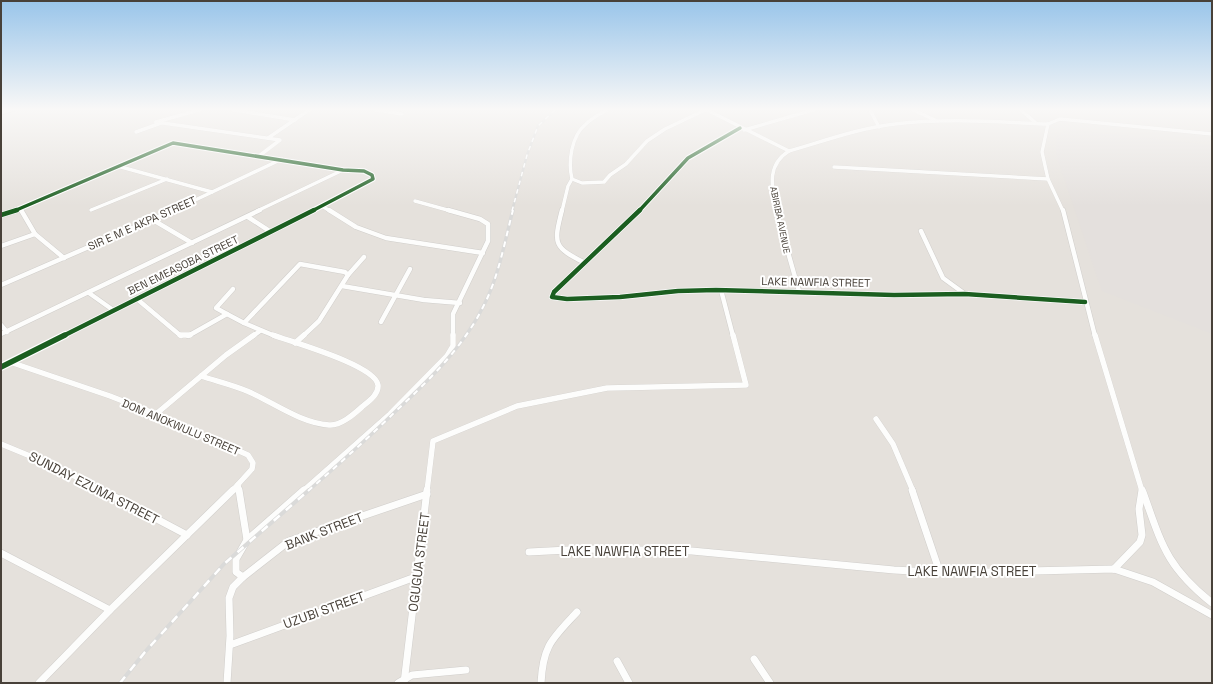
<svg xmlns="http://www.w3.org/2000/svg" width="1213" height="684" font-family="'Space Grotesk',sans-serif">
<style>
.residential{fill:#e5e1dc}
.industrial{fill:#e4e0dd}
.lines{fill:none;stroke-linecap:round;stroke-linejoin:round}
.street-far3-casing{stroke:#d0cecb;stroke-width:4}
.street-far2-casing{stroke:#d0cecb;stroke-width:5.5}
.street-far1-casing{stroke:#d0cecb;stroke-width:6}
.street-casing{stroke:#d0cecb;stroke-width:8}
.highway-casing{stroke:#c7baab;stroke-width:1}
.street-far3{stroke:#fdfdfc;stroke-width:3.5}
.street-far2{stroke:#fdfdfc;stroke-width:4.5}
.street-far1{stroke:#fdfdfc;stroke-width:5.5}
.street{stroke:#fdfdfc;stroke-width:7}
.highway{fill:#ebe5dc;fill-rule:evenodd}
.rail-far2-casing{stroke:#dadad9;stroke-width:2.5}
.rail-far1-casing{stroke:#dadad9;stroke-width:3.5}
.rail-casing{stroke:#dadad9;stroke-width:4}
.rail-far2{stroke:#fff;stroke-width:1.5;stroke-dasharray:4.5;stroke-linecap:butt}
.rail-far1{stroke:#fff;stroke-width:2;stroke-dasharray:5.5;stroke-linecap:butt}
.rail{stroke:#fff;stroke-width:2.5;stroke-dasharray:8;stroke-linecap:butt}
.cycleway-far2-casing{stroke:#fff;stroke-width:5.5}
.cycleway-far1-casing{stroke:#fff;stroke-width:6}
.cycleway-casing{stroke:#fff;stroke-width:8}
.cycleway-far2{stroke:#1b5e20;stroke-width:3.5}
.cycleway-far1{stroke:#1b5e20;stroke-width:4.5}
.cycleway{stroke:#1b5e20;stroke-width:5.5}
.labels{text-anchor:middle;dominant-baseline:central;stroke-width:4;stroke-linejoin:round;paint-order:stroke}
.far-street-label{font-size:9px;fill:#484139;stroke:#fff}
.street-label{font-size:11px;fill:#484139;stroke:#fff}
.near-street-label{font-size:13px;fill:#484139;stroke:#fff}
</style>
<rect width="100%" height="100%" fill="#f2f0ed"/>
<rect class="residential" x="1" y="110" width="1211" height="573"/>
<path class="industrial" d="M1068,129L1212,145V334L1102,291L1056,154V137Z"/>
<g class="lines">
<g class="street-far3-casing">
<g id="street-far3">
<path d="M234,110L295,120"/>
<path d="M376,110L402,114"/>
<path d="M707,110L789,151"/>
<path d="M870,110L879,127"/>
<path d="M913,110L935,120"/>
<path d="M1021,110L1036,123"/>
<path d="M156,122L280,140L259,156"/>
<path d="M156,122L199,110"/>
<path d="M1048,124L1042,152L1048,179L1063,211"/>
<path d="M744,130L813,110"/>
<path d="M136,132L161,123"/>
<path d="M268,138L309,110"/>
<path d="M121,167L212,192"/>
<path d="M834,167L1048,179"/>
<path d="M572,179L582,183L604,182L610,175L626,164L647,141L665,129L705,110"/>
<path d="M415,201L451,211"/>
<path d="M322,206L330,211"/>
<path d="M20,209L21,211"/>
<path d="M91,210L167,179"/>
<path d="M14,211L173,143L343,170L364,171L372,175L373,179L312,211"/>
<path d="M172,211L282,159"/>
<path d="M257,211L343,170"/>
<path d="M562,211L568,186L572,179C568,162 571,136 586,124C592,118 600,114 607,110"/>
<path d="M639,211L688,158L740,128"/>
<path d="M776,211C772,188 766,165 789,151C824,141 859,128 895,124C946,118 997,122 1048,124L1060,119L1212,134"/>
</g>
</g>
<g class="street-far2-casing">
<g id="street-far2">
<path d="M21,210L35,234L64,258"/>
<path d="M329,210L356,227L386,238L483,253"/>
<path d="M448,210L480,219L488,224V241L453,314V336"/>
<path d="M562,210C553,245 554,247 585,263"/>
<path d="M640,210L554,292L552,297L567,299L620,297L678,291L716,290L894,295L965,294L1085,302"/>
<path d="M776,210L799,291"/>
<path d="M1063,210L1095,336"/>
<path d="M1,215L17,210"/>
<path d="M248,217L271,232"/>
<path d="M153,220L192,243"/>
<path d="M921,231L943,278L965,294"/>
<path d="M1,246L35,234"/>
<path d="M1,285L174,210"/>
<path d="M342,286L424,300L460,303"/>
<path d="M721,290L733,336"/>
<path d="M89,293L113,310"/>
<path d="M137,299L181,336"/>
<path d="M227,314L216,308L233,289"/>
<path d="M381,322L410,269"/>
<path d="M244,323L275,336"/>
<path d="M1,325L7,332"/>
<path d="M1,334L260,210"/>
<path d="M63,336L314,210"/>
<path d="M188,336L227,314L244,323L300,264L345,272L348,275"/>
<path d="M253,336L260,331"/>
<path d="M303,336L319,321L348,275L364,257"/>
</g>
</g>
<g class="street-far1-casing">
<g id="street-far1">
<path d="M180,335H190"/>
<path d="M1095,335L1142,491"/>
<path d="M295,343L304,335"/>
<path d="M10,362L110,396L156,414L248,455L253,463L252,469L232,491"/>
<path d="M1,367L65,335"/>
<path d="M201,376C216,381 233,385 247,391C273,402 300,423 329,425C341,426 354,414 363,406C369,401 379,394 378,385C375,365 291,342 273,335"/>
<path d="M156,414L226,355L254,335"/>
<path d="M876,419L893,444L913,491"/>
<path d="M1,444L59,468L103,491"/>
<path d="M238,485L239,491"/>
<path d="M303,491L390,414L447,356L453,346V335"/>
<path d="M427,491L433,441L517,406L607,388L746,385L733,335"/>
</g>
</g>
<g class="street-casing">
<g id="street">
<path d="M102,490L187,535"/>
<path d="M239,490L247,540L236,559V572L243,577"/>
<path d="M912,490L940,573"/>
<path d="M1143,492C1162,545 1166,566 1212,603"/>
<path d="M247,540L304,490"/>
<path d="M529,552L587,549L692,551L894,570L949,573L1114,569L1153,582L1212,615"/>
<path d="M1,553L110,610"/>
<path d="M1114,569L1140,542L1142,535L1139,509L1142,490"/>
<path d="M230,645L418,576"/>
<path d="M754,659L770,683"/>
<path d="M617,661L629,683"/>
<path d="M39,683L110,610L233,490"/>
<path d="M227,683L230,636L229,598L233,587L243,577L289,541L427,494"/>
<path d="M398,683L412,675L466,670"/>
<path d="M404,683L427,490"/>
<path d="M541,683C543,645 552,639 577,612"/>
</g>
</g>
<g class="highway-casing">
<path id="highway" d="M5,110H17L1,115V111Z"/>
</g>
<use href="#street-far3" class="street-far3"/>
<use href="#street-far2" class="street-far2"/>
<use href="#street-far1" class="street-far1"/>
<use href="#street" class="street"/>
<use href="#highway" class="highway"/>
<g class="rail-far2-casing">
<path id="rail-far2" d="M512,211L527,155L538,126L555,110"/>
</g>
<g class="rail-far1-casing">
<path id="rail-far1" d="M308,491C338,465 367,439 395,412C430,379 464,347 485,303C499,275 505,240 513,210"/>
</g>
<g class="rail-casing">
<path id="rail" d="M120,683L145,652L224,564L309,490"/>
</g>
<use href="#rail-far2" class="rail-far2"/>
<use href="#rail-far1" class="rail-far1"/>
<use href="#rail" class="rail"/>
<g class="cycleway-far2-casing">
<g id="cycleway-far2">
<path d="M14,211L173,143L343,170L364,171L372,175L373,179L312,211"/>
<path d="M639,211L688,158L740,128"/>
</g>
</g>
<g class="cycleway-far1-casing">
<g id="cycleway-far1">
<path d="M640,210L554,292L552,297L567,299L620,297L678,291L716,290L894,295L965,294L1085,302"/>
<path d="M1,215L17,210"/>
<path d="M63,336L314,210"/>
</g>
</g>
<g class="cycleway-casing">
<path id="cycleway" d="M1,367L65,335"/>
</g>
<use href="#cycleway-far2" class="cycleway-far2"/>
<use href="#cycleway-far1" class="cycleway-far1"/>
<use href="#cycleway" class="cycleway"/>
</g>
<linearGradient id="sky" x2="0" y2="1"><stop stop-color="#99c5ea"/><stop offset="0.53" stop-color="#f9f8f7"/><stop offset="1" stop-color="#f9f8f7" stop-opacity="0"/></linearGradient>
<rect width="1213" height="206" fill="url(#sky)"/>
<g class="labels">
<g class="far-street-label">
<text transform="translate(780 220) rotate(78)">ABIRIBA AVENUE</text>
</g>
<g class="street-label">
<text transform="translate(142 223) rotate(-24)">SIR E M E AKPA STREET</text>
<text transform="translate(183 265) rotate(-26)">BEN EMEASOBA STREET</text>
<text transform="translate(816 282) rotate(1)">LAKE NAWFIA STREET</text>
<text transform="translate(181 427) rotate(23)">DOM ANOKWULU STREET</text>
</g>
<g class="near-street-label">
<text transform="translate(94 488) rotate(27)">SUNDAY EZUMA STREET</text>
<text transform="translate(324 531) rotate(-21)">BANK STREET</text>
<text x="625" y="551">LAKE NAWFIA STREET</text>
<text transform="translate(419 562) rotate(-83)">OGUGUA STREET</text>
<text x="972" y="571">LAKE NAWFIA STREET</text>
<text transform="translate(324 610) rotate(-20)">UZUBI STREET</text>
</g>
</g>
<rect width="1213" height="684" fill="none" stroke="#484139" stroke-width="4"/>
</svg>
